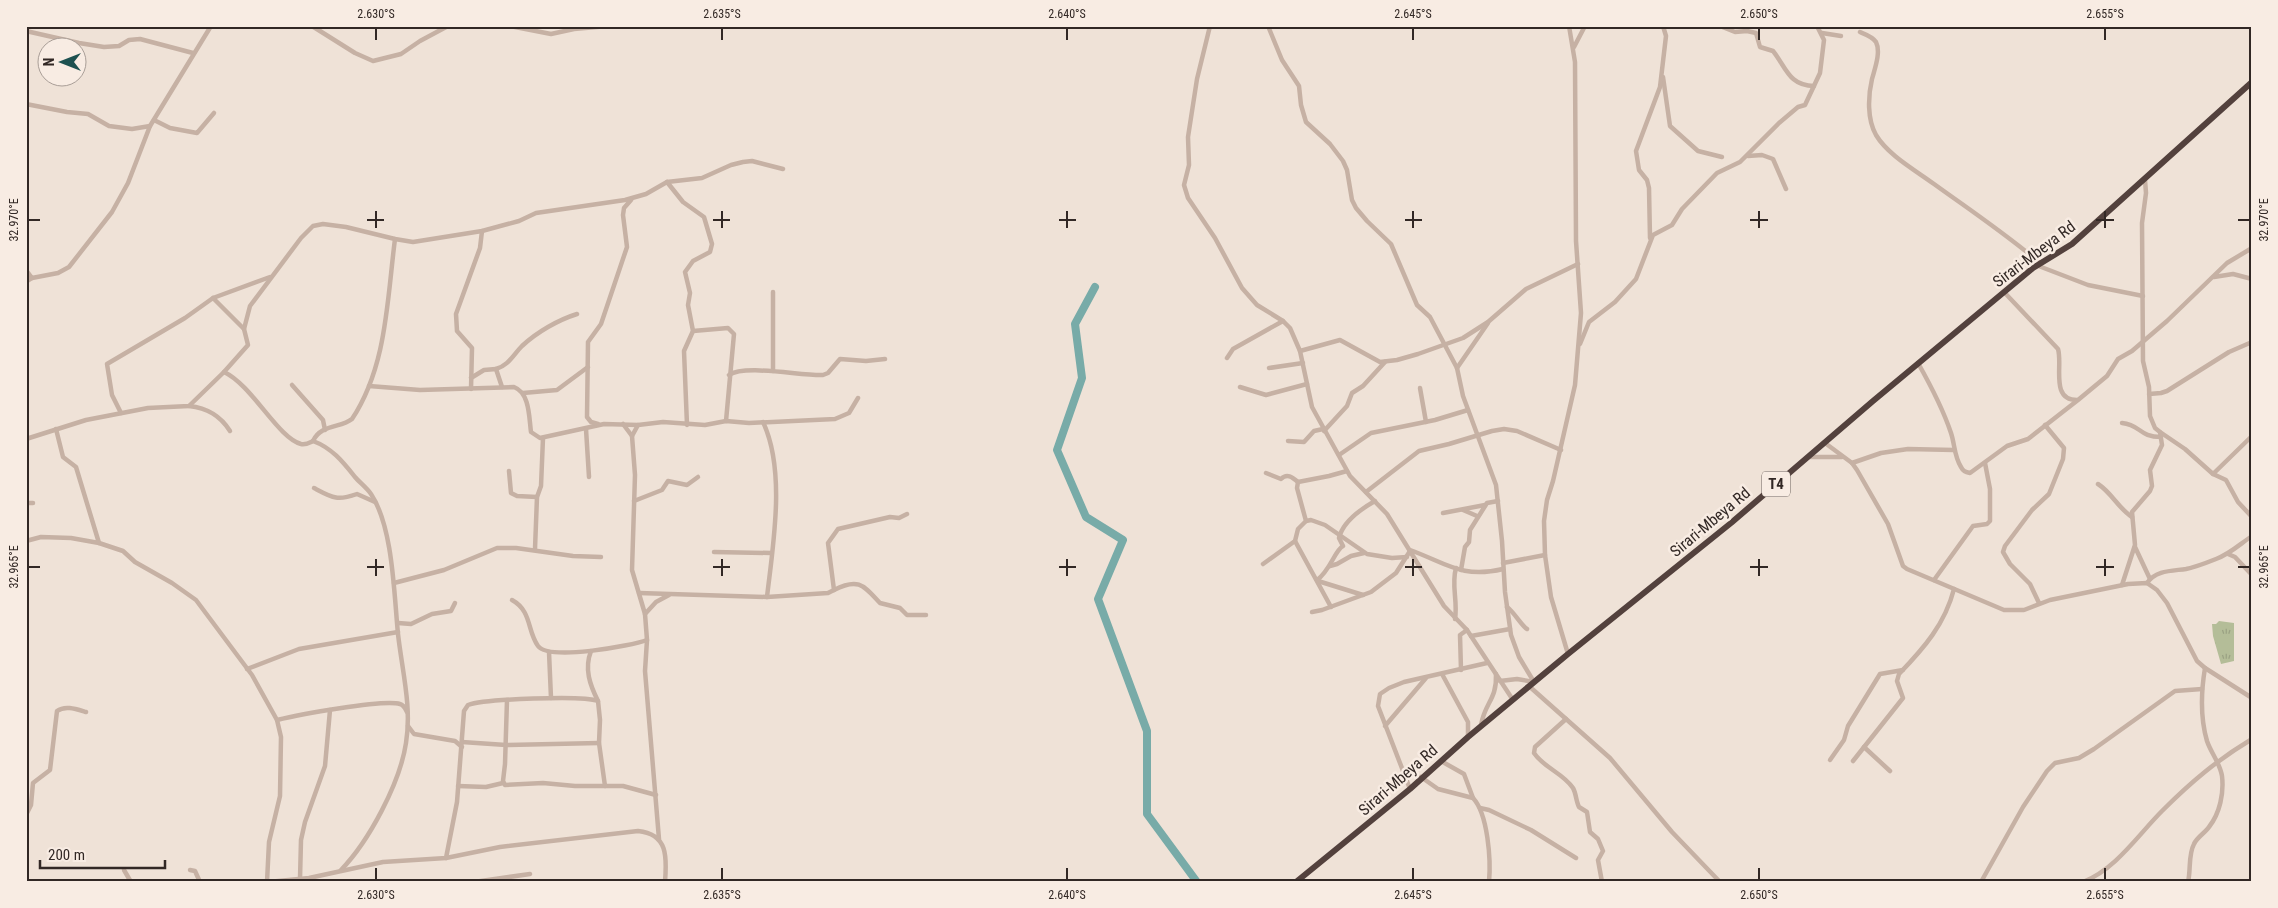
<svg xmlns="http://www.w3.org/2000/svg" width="2278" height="908" font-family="'Roboto Condensed',sans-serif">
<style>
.grass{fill:url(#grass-tufts)}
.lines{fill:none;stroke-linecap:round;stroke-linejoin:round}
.river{stroke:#78aba8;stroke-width:8}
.minor{stroke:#c6b1a4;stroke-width:4.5}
.highway{stroke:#53413d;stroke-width:6}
.ticks{fill:none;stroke:#322825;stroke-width:2}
.labels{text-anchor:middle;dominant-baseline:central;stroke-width:5;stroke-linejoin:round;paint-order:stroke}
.shield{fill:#f8ece3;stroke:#6d635e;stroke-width:1}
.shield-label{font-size:15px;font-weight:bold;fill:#322825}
.street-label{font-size:16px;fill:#322825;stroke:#f8ece3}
.neatline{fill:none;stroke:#322825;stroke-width:2}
.ticks-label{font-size:12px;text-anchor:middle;fill:#322825}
</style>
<defs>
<pattern id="grass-tufts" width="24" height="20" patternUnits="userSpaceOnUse" patternTransform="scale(1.25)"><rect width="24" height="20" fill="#b4bd98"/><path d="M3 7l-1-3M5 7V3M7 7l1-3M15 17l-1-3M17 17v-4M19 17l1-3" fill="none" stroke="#9ba283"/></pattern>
</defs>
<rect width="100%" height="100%" fill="#efe2d7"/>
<path class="grass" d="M2219,621L2234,623V661L2221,664L2213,636L2212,624H2216Z"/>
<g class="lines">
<path class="river" d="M1095,287L1075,324L1082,378L1057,450L1086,517L1123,540L1098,599L1147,731V814L1197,882"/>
<g class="minor">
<path d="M312,26L355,53L373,61L401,54L420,41L448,26"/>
<path d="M510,26L551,34L574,29L608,26"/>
<path d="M1210,26L1197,79L1188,137L1189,165L1184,185L1188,198L1215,238L1242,288L1257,305L1283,321L1290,328L1300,351L1312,407L1350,476L1387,514L1444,606L1467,630L1513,700"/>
<path d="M1268,26L1282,60L1299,86L1301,105L1306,122L1330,144L1343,161L1347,170L1352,200L1356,208L1367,221L1391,244L1417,305L1430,317L1457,368L1463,396L1496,485L1502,541L1505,592L1511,635L1519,657L1534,682"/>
<path d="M1720,26L1735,32L1747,31L1756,33L1760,47L1773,51C1786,67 1789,86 1814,86"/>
<path d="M26,31L79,43L104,47L119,46L129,40L140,39L193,53"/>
<path d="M1860,32C1865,34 1873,37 1876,42C1881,52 1875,68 1872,79C1868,96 1867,119 1876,135C1888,155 1915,170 1934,184C1970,210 2006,234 2040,263"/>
<path d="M1822,33L1841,36"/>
<path d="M1574,47L1585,26"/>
<path d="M1663,77L1670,126L1698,151L1722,157"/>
<path d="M26,104L67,112L88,114L109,126L132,129L150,126"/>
<path d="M154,120L170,128L197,133L214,113"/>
<path d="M1748,156L1762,155L1773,159L1786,189"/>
<path d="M667,182L683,202L704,217L712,244L710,252L693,261L685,272L690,293L688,305L693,331L684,351L687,425"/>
<path d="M1650,238L1649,188L1647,180L1639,170L1636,151L1660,87L1666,36L1663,26"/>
<path d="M2036,265L2088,285L2143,296"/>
<path d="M26,270L32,278"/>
<path d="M2214,277L2233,274L2252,279"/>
<path d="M26,282L32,278L58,273L69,267L112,212L128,183L150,126L211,26"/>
<path d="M773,292V371"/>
<path d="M2004,292L2058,349C2063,365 2050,400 2077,400"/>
<path d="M244,329L250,306L301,238L313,226L323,224L346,227L395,239L413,242L482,231L519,221L536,213L625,200L646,194L667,182L702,178L731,165L743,162L752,161L783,169"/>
<path d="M693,331L728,328L734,334L726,421"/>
<path d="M1580,344L1589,322L1615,302L1636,279L1653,235L1672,225L1682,209L1717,173L1740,162L1779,123L1798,107L1805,105L1820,73L1824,40L1817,26"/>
<path d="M1300,351L1340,340L1380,362L1397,360L1418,354L1463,338L1488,322L1526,289L1578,264"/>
<path d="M1227,358L1233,349L1283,321"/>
<path d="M1918,363C1931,386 1943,409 1951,433C1955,445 1954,456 1961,467C1963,471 1965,472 1970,473L2007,446L2028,439L2078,400L2107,376L2118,359L2132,351L2167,321L2227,263L2252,248"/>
<path d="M1269,368L1303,363"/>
<path d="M1457,368L1488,323"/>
<path d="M496,369C509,365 513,355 522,346C537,332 558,320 577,314"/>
<path d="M224,372C252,385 278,438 301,444C306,445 309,443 313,441C332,448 343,462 355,477C360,483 366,487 371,494C393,527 394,594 398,634C402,670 412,707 406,743C400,783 369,841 341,870"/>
<path d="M729,375C745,364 801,376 823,375L828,373L840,359L866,361L885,359"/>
<path d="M471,378L484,370L496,369L502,387"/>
<path d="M292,385L323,420L325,430"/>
<path d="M369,386L420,390L514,387C530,393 529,418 531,432L540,438L604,424L638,425L663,422L705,425L726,421L749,423L835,419L849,413L858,398"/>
<path d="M1240,387L1266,395L1307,384"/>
<path d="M1420,388L1426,422"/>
<path d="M471,389L472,348L457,331L456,314L480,248L482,231"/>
<path d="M523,393L557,390L588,367"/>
<path d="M2149,394L2161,393L2167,391L2229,352L2252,342"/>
<path d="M189,406C207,408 220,415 230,431"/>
<path d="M121,413L112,395L107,364L185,318L213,298L270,277"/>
<path d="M763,422C786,471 773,545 767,597"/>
<path d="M2122,423C2141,425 2139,437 2161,437"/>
<path d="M598,424L591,422L587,417L588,342L601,324L627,247L623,215L624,208L631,200"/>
<path d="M623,424L632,436"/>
<path d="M638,425L632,436L635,475L632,570L645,614L647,640L645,671L659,839"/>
<path d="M56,429L63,457L76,467L99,543"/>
<path d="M586,429L589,477"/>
<path d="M1324,431L1347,406L1352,393L1363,386L1385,362"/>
<path d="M2160,432L2185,449L2213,474L2226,480L2238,502L2252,517"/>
<path d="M26,439L86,420L148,408L189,406L224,372L248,345L244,329L213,298"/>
<path d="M313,441C321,424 341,428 352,419C387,366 387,300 395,239"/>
<path d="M1288,441L1304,442L1314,431L1323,429"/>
<path d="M1825,443L1852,463L1857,470L1888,524L1903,566L1907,569L2004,610H2024L2050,600L2128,584L2147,583L2157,590L2167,603L2197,661L2205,668L2252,698"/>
<path d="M1339,455L1371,433L1435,420L1468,410"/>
<path d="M1808,457H1842"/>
<path d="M1852,463L1881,453L1908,449L1954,450"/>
<path d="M509,471L511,493L517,496L537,497"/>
<path d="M1266,473L1281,479C1287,473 1292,477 1298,482"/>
<path d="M2213,474L2252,436"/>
<path d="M2098,484C2112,493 2118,508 2132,517"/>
<path d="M314,488C333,498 337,501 357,494L375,502"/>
<path d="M1366,492L1419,451L1449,444L1492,431L1504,429L1517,431L1561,450"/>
<path d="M634,501L662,490L668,481L687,485L698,477"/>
<path d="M26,503H33"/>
<path d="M1463,510L1477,516"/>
<path d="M1443,513L1485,505"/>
<path d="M1306,521L1311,520L1325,525L1367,554L1392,558L1407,557"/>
<path d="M26,541L41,537L71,538L99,543L123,551L135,562L172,583L196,600L252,675L277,720L281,737L280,796L269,842L267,882"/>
<path d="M1295,541L1331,607"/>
<path d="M2135,547L2150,579"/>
<path d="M535,549L537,497L541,486L543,438"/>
<path d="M1410,550C1446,563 1462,579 1503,569"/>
<path d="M714,552L771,553"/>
<path d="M2228,554L2235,557L2252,575"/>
<path d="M1503,563L1545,555"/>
<path d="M1263,564L1295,541L1298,529L1306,521L1297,488L1298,482L1329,476L1347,471"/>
<path d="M1330,566L1337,564L1351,556L1364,553"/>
<path d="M1461,570L1465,547L1469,542L1470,530L1487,503L1498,501"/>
<path d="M1317,580C1330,571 1335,550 1343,546L1339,538C1343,521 1361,509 1375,501"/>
<path d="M1934,580L1973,526L1987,524L1990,521V489L1985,463"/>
<path d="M1318,581L1363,595"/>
<path d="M394,583L444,570L497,548H516L573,556L601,557"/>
<path d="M2147,583C2156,570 2172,571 2186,569C2196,567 2206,563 2216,559C2230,554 2240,544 2252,536"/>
<path d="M2122,585L2135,545L2132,512L2150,491L2152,486L2150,470L2162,445L2160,432L2155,428L2150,416L2149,387L2143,361L2142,223L2146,193L2145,180"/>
<path d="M834,590C859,577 864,586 880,603L900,608L907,615H926"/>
<path d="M639,593L767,597L828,593L834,590L828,543L838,529L890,517L899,518L907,514"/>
<path d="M512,600C532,611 527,631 538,646C549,661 631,646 647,640"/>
<path d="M2039,603L2030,584L2010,564L2003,552L2005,546L2032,510L2049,494L2063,459L2064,448L2045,425"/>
<path d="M1507,607C1514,612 1522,626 1527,629"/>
<path d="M1312,612L1322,610L1371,592L1396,573L1410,551"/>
<path d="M645,614L656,602L669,595"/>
<path d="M1455,619C1458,601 1451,585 1456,568"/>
<path d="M398,623L411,624L432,614L451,611L455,603"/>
<path d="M1471,636L1510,629"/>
<path d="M591,651C584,669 590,685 598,701"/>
<path d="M549,652L551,698"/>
<path d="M1568,654L1551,597L1545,555L1544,521L1547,500L1553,481L1575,385L1581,313L1576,241L1575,62L1569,26"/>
<path d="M247,669L299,649L398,632"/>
<path d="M1461,670L1460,635L1467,630"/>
<path d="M1442,674L1468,722V737"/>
<path d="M1500,681L1517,679L1534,682"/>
<path d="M1530,687L1610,758L1672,832L1720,882"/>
<path d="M507,700L505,764L503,781L505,785L543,783L575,786H623L656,795"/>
<path d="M1566,719L1535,747L1534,753C1544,768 1563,773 1573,788C1576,793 1576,801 1579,807L1587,812L1590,832L1598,839L1603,851L1598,860L1602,882"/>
<path d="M277,720C297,715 383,699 400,704C404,705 405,708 407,712"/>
<path d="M1481,725C1485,702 1497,700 1496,674"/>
<path d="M408,726L414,734L455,741L462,747"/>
<path d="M1385,726L1426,678"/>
<path d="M462,742L506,745"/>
<path d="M506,745L599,743"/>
<path d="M1864,747L1890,771"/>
<path d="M1830,760L1844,740L1848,726L1880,674L1903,670"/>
<path d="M1441,761L1464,774L1473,798"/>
<path d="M1853,761L1903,698L1897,681L1899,674C1924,648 1945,624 1954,589"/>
<path d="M1421,777L1438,789L1473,798C1488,814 1491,860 1489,882"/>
<path d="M458,786L486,787L503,783"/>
<path d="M1410,789L1378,706L1380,694L1389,688L1404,682L1487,663"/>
<path d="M1480,808L1489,810L1531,830L1576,858"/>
<path d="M26,815L31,805L33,783L50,770L57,711C65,705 76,709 86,712"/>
<path d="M446,858L457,802L464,711L468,705C484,699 583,695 598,701L600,720L599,743L605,786"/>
<path d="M124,870L131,882"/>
<path d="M190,870L195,871L200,882"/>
<path d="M300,879L301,840L305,822L325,766L330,710"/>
<path d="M268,882L309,878L383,862L446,858L500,847L638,831C668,834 667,857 665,882"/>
<path d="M474,882L530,874"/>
<path d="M1981,882L2023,807L2047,771L2055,763L2079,758L2094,749L2175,691L2202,689"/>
<path d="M2083,882C2116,869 2138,835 2162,811C2191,782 2217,760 2252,739"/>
<path d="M2188,882C2191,870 2188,855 2194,844C2197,837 2205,833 2209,827C2220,813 2224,793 2222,776C2220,763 2211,753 2207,741C2200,717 2201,692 2205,668"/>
</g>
<path class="highway" d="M1296,882L1410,789L1468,737L1568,654L1731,523L1873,401L2033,268L2072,244L2252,82"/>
</g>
<path class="ticks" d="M376,28V40M722,28V40M1067,28V40M1413,28V40M1759,28V40M2105,28V40M376,211V228M722,211V228M1067,211V228M1413,211V228M1759,211V228M2105,211V228M28,220H40M367,220H384M713,220H730M1059,220H1076M1405,220H1422M1750,220H1768M2096,220H2114M2238,220H2250M376,559V576M722,559V576M1067,559V576M1413,559V576M1759,559V576M2105,559V576M28,567H40M367,567H384M713,567H730M1059,567H1076M1405,567H1422M1750,567H1768M2096,567H2114M2238,567H2250M376,868V880M722,868V880M1067,868V880M1413,868V880M1759,868V880M2105,868V880"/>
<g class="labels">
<rect class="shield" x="1762" y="471.5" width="28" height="25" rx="4"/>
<g class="shield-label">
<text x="1776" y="484">T4</text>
</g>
<g class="street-label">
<text transform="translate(2034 254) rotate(-37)">Sirari-Mbeya Rd</text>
<text transform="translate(1710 522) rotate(-40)">Sirari-Mbeya Rd</text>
<text transform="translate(1398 780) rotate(-41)">Sirari-Mbeya Rd</text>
</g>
</g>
<rect width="2278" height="908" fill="none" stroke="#f8ece3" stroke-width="55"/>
<g transform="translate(62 62) rotate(270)"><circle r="24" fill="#f8ece3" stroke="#a99e97"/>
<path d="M0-4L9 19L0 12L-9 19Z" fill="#1d5150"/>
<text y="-8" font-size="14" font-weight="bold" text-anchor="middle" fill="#322825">N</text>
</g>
<path d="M40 860v8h125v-8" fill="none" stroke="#322825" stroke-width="2.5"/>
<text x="48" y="860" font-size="15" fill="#322825" stroke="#f8ece3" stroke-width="4" paint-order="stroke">200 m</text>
<rect x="28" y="28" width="2222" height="852" class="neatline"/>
<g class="ticks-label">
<text x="376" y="18">2.630°S</text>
<text x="722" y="18">2.635°S</text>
<text x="1067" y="18">2.640°S</text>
<text x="1413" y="18">2.645°S</text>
<text x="1759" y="18">2.650°S</text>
<text x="2105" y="18">2.655°S</text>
<text transform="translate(2264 220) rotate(-90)" y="4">32.970°E</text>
<text transform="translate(14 220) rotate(-90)" y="4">32.970°E</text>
<text transform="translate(2264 567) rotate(-90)" y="4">32.965°E</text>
<text transform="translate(14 567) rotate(-90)" y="4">32.965°E</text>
<text x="376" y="899">2.630°S</text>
<text x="722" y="899">2.635°S</text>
<text x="1067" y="899">2.640°S</text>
<text x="1413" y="899">2.645°S</text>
<text x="1759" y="899">2.650°S</text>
<text x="2105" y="899">2.655°S</text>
</g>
</svg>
